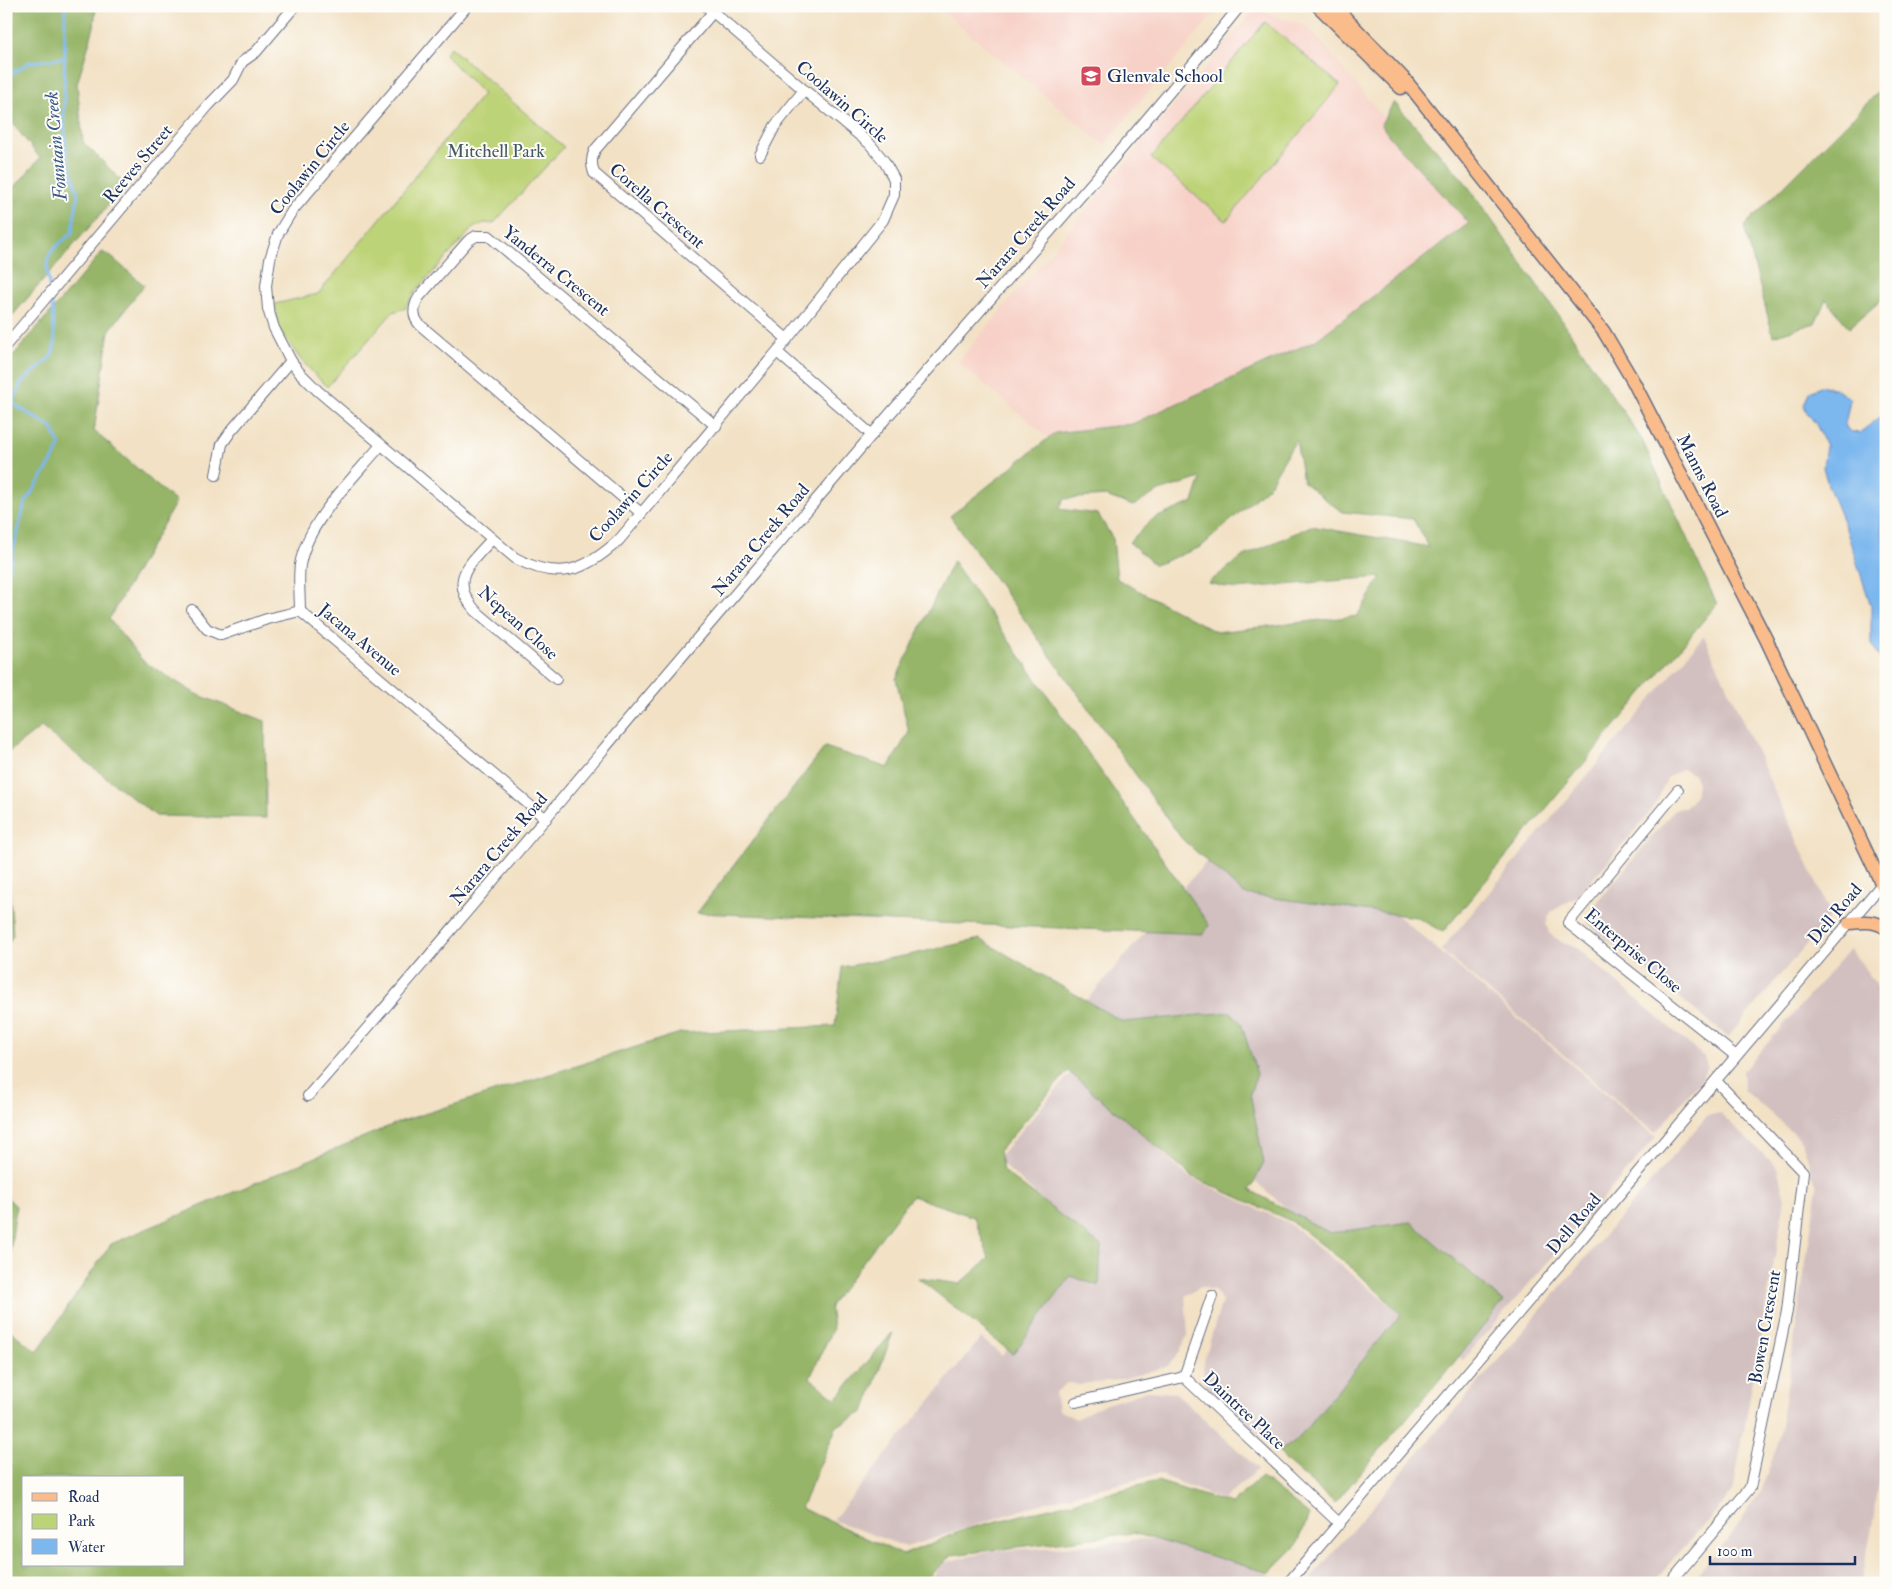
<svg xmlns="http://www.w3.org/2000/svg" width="1892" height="1589" font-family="'IM FELL Double Pica',serif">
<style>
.built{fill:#f7d1c7}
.industrial{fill:#d2bfc0}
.green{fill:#bdd377;stroke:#6c816a}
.forest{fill:#96b568;stroke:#587263;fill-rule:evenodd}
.water{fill:#7cb7ee;stroke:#4c73a6}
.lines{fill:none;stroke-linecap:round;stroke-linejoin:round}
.stream{stroke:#7cb7ee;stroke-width:3}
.minor-casing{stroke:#666d82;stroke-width:12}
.major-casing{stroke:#666d82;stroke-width:15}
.minor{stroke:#fff;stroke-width:10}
.major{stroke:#fabc8b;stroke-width:12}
.labels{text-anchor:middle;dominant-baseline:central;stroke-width:4;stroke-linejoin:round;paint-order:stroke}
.poi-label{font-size:18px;fill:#1b2f5e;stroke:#fdfcf7;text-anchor:start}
.street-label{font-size:18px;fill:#1b2f5e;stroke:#fdfcf7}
.park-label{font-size:18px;fill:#445864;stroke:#fdfcf7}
.water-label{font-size:19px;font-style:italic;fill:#385889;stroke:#fdfcf7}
</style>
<rect width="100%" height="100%" fill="#fdfcf7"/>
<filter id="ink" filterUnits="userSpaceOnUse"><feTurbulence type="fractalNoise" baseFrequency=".02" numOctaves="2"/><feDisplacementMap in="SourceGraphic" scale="10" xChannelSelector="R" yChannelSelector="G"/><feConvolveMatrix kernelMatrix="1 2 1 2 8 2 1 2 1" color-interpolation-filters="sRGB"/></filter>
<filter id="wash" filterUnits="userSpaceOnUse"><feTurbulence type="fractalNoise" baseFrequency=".0096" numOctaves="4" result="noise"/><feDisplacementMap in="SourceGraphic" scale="20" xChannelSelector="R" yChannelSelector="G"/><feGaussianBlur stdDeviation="1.12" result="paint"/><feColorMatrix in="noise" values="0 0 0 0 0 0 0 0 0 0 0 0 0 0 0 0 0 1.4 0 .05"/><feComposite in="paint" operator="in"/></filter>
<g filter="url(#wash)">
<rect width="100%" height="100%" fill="#f2e1c4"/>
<g class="built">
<path d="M936,6H1220L1104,145Z"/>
<path d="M1255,9L1309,27L1469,222L1127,504L958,362Z"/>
</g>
<g class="industrial">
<path d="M1886,491V562L1881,527V502Z"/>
<path d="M1704,636L1831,915L1728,1037L1588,924L1590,911L1675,809L1685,808L1695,797L1697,783L1695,775L1682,769L1667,778L1659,797L1647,816L1578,896L1551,912L1546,923L1549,933L1563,943L1577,948L1704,1057L1707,1066L1701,1080L1655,1133L1441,950Z"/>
<path d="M1261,798L1656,1137L1463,1360L1069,1021Z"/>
<path d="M1850,949L1876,984L1886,1005V1431L1874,1515L1862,1583H1689L1732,1534L1761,1491L1779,1440L1817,1188L1802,1141L1744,1090L1743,1071Z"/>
<path d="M1074,1069L1187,1176L1290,1224L1401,1314L1295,1442L1279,1451L1205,1387L1203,1364L1222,1301L1215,1290L1200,1287L1185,1296L1188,1334L1179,1353L1168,1366L1123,1379L1081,1384L1067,1383L1055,1393L1058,1410L1076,1419L1098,1407L1147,1391L1176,1393L1258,1469L1223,1500L1159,1474L1056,1499L906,1547L833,1520L981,1338L1002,1356L1095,1248L997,1159Z"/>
<path d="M1720,1113L1777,1167L1785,1199L1733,1492L1652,1583H1307L1707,1116Z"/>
<path d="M1144,1539L1214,1548L1277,1580L1275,1583H930L942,1563L993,1551L1064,1547Z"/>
</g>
<g class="green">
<path d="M1265,22L1340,85L1226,221L1151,158Z"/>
<path d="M450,47L564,147L493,224L484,223L473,228L414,293L406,308L393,312L327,387L301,360L278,328L275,304L318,294L483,94L445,54Z"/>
</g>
<g class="forest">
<path d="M6,6H96L94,27L77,84L83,142L126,185L6,323V197L40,158L6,115Z"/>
<path d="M1886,84V296L1849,328L1826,299L1815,323L1773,336L1744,226Z"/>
<path d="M1394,102L1465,182L1563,322L1642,440L1717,604L1443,932L1416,917L1244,894L1182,839L950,516L1055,433L1132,424L1316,340L1469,223L1389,136L1381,124ZM1296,440L1303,482L1342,512L1413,519L1429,547L1311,526L1242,557L1208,583L1235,589L1381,577L1357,616L1216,632L1117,579L1113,539L1098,514L1059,509L1064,499L1106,496L1133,506L1159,491L1201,478L1193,502L1153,519L1129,542L1155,565L1201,547L1268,487Z"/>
<path d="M102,252L110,256L144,285L109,331L94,431L176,502L109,619L143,661L196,694L265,721L266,818L156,816L41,727L6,754V492L11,485L6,480V364Z"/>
<path d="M953,561L1209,925L1204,934L697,913L825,747L888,768L909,732L896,679Z"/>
<path d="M6,843L13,935L6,948Z"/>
<path d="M980,939L1123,1022L1231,1012L1241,1023L1257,1074L1250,1093L1264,1163L1250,1190L1330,1233L1411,1222L1503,1302L1456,1360L1335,1503L1286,1461L1279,1451L1295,1442L1401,1314L1356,1271L1293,1222L1193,1177L1068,1071L999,1151L1003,1171L1101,1246L1099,1286L1071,1276L1013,1354L918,1278L960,1284L989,1258L974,1217L912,1196L830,1306L833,1328L810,1378L836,1399L893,1332L864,1412L837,1426L801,1508L903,1555L966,1529L1157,1481L1231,1504L1261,1477L1309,1515L1297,1545L1269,1573L1133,1533L951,1555L922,1583H6V1327L37,1352L111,1244L399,1122L680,1033L835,1026L842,967L909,955ZM24,1478H184V1565H24Z"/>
<path d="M6,1196L16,1206L6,1286Z"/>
</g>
<path class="water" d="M1823,386L1836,389L1850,399L1845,425L1849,431L1859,433L1886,413V491C1876,515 1884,538 1886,562C1888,598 1886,634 1886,670L1871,642V606L1846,529L1828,485L1823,467L1826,446L1816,424L1807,413L1804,405L1809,392Z"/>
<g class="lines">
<g class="stream">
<path d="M6,77L30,62L65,58"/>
<path d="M50,289C43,255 47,254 72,233L78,194L67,156L64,121L65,6"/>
<path d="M6,580L25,503L51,463L60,446L52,428L13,404L21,383L51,357L55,344L51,295"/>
</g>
</g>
</g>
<g filter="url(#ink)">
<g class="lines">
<g class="minor-casing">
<g id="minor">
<path d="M467,6L292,211L278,234L270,259L266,286L268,309L274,328L291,361L299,372L318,391L515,558C558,581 584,572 619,540L780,348L883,220L894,195V179L884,161L869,143L804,90L706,6"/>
<path d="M713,12L595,150C591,158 591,164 594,173L787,339"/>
<path d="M760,155L775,126L804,90"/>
<path d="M6,345L208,106L233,80L242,62L256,52L295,6"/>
<path d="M777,352L872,435"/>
<path d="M381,445C353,479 308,520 300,565C298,579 300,596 300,611L546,819"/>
<path d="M216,475L222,444L231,431L291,361"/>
<path d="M641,513L420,325C412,316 413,307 419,297L468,241L476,236H489L716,426"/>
<path d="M492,539C470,564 447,580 476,611L556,679"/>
<path d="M192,610L207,629L221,635L267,619L300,611"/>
<path d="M1678,790L1568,923L1736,1056"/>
<path d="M308,1096C407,984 502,870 598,756C687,649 779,544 869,438C993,294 1122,154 1240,6"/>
<path d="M1184,1377L1212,1296"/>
<path d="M1076,1402L1184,1377L1340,1524"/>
<path d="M1288,1583L1584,1236L1882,884"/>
<path d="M1670,1583L1750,1488L1787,1311L1803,1172L1716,1081"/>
</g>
</g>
<g class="major-casing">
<g id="major">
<path d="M1318,6L1401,88"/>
<path d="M1334,6L1406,81L1604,332L1633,381L1766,639L1886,893"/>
<path d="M1849,923C1862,922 1874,920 1886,928"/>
</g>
</g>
<use href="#minor" class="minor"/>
<use href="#major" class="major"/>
</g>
</g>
<defs>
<g id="school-square" transform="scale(1.125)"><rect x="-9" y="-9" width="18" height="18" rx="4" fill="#d1495b" stroke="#fdfcf7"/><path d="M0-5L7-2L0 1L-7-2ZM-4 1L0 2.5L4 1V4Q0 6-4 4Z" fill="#fff"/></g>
</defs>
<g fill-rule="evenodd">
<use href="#school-square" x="1091" y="76"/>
</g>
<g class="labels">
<g class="poi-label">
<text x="1107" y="76">Glenvale School</text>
</g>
<g class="street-label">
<text transform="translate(842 102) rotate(41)">Coolawin Circle</text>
<text transform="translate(138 164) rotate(-50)">Reeves Street</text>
<text transform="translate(310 168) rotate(-51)">Coolawin Circle</text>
<text transform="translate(657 206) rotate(41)">Corella Crescent</text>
<text transform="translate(1026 233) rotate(-49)">Narara Creek Road</text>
<text transform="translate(556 271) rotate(39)">Yanderra Crescent</text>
<text transform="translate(1702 476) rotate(63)">Manns Road</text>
<text transform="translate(631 497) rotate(-48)">Coolawin Circle</text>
<text transform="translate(761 540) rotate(-50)">Narara Creek Road</text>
<text transform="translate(518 623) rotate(42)">Nepean Close</text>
<text transform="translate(360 640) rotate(40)">Jacana Avenue</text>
<text transform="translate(499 849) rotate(-50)">Narara Creek Road</text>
<text transform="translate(1835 914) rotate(-50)">Dell Road</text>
<text transform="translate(1633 951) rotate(40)">Enterprise Close</text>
<text transform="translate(1574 1224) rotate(-50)">Dell Road</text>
<text transform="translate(1765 1327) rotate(-80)">Bowen Crescent</text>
<text transform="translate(1244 1411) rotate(43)">Daintree Place</text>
</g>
<g class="park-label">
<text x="496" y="151">Mitchell Park</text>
</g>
<g class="water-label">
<text transform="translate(56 146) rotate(-95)">Fountain Creek</text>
</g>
</g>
<rect width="1892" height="1589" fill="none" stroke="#fdfcf7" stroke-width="25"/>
<rect x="22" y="1476" width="162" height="90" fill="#fdfcf7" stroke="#a3aaba"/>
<rect x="32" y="1493" width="25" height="8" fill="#fabc8b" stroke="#a3aaba"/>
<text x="68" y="1502" font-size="15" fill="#1b2f5e">Road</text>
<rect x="32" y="1514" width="25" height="15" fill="#bdd377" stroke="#a3aaba"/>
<text x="68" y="1526" font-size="15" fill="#1b2f5e">Park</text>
<rect x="32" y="1539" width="25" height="15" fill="#7cb7ee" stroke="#a3aaba"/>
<text x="68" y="1552" font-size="15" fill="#1b2f5e">Water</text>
<path d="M1710 1556v8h145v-8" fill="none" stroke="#1b2f5e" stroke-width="2.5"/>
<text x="1717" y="1556" font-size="15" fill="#1b2f5e" stroke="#fdfcf7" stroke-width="4" paint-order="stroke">100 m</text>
</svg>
